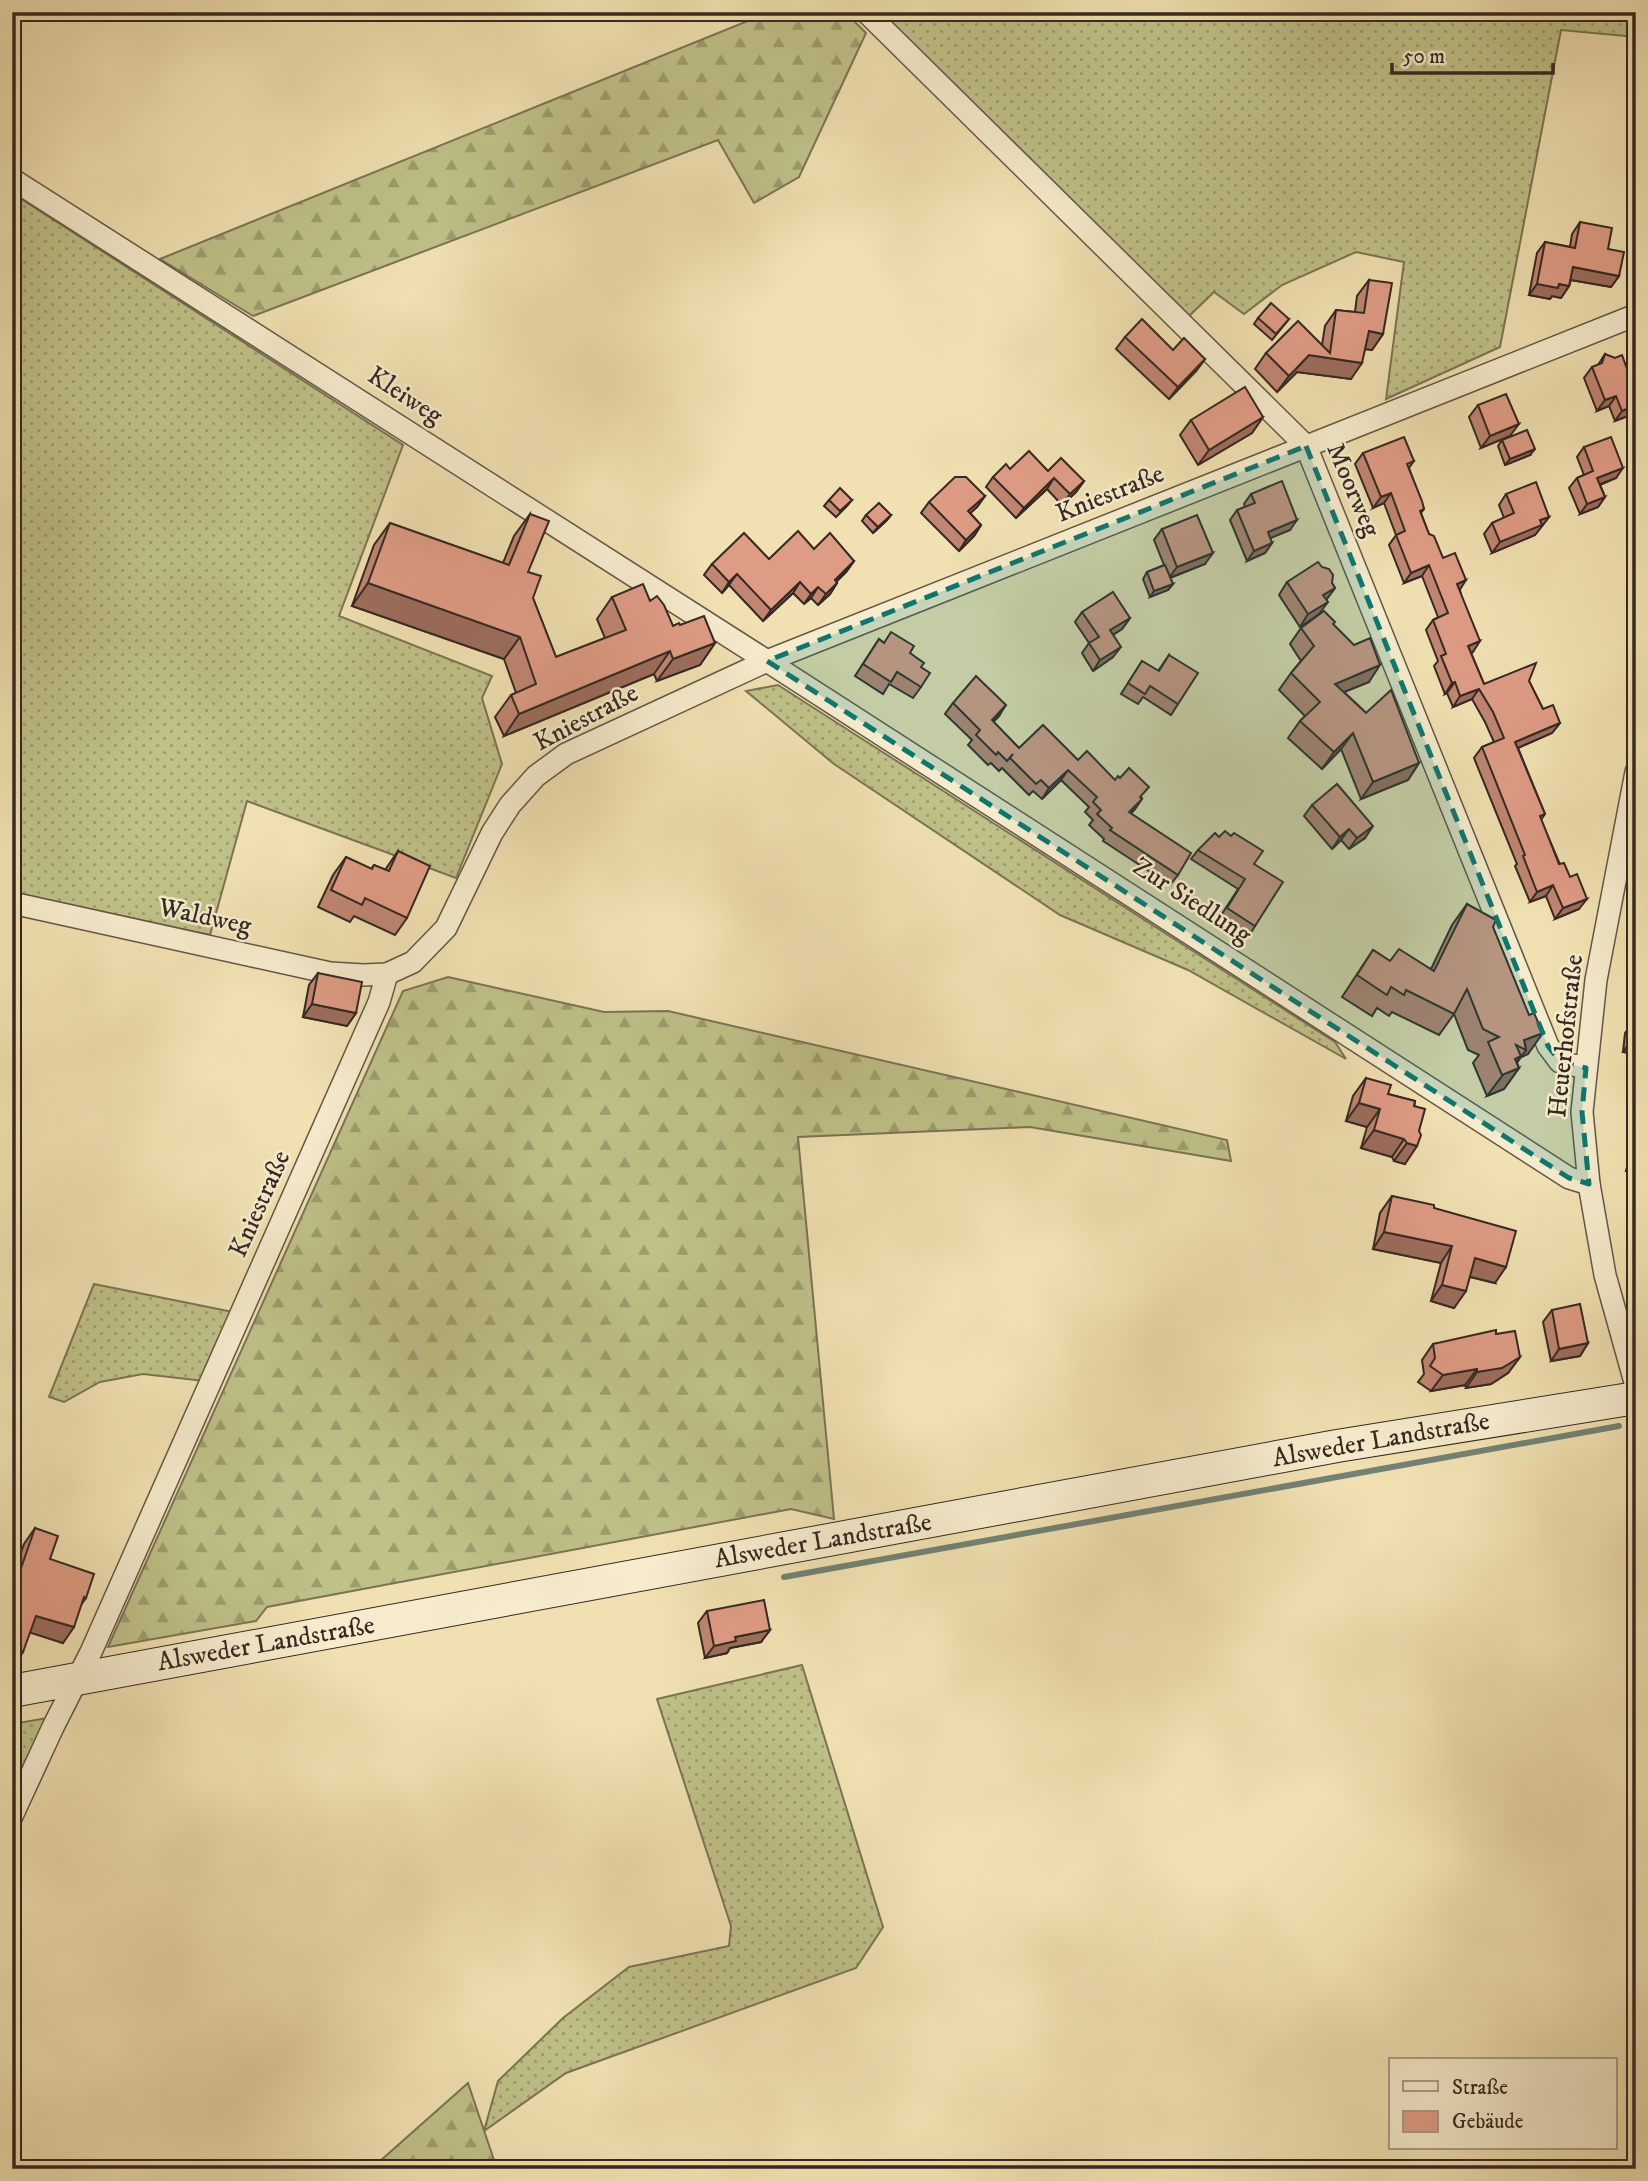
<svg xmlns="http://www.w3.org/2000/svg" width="1648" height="2181" font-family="'IM FELL DW Pica',serif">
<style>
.grass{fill:url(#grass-dots);stroke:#7a7455;stroke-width:2}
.forest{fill:url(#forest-firs);stroke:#7a7455;stroke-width:2}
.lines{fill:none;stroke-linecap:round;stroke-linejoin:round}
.stream{stroke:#728274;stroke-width:6}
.street-casing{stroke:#645646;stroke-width:24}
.secondary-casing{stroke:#352822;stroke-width:34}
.street{stroke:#f6eccd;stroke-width:21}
.secondary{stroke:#f6eccd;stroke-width:32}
.wall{fill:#c08672;stroke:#352822;stroke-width:2}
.shaded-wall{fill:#9c6d5d;stroke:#352822;stroke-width:2}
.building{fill:#df9c85;stroke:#352822;stroke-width:2}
.marked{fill:#0f766e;fill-opacity:0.2;stroke:#0f766e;stroke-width:5;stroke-dasharray:14 9;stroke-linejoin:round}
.labels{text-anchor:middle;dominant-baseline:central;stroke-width:5;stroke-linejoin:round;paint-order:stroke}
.street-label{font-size:26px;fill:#352822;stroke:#f6eccd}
</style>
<defs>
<pattern id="grass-dots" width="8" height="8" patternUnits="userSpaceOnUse" patternTransform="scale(1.75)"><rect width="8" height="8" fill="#bfc188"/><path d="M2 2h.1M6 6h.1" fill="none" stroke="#9c9d6f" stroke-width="1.8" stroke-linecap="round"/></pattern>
<pattern id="forest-firs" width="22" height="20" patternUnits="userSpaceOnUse" patternTransform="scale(1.75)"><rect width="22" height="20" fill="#bfc188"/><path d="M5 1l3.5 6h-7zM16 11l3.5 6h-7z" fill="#9c9d6f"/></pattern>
</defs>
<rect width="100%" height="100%" fill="#f1e1b2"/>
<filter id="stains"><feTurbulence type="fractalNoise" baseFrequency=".00286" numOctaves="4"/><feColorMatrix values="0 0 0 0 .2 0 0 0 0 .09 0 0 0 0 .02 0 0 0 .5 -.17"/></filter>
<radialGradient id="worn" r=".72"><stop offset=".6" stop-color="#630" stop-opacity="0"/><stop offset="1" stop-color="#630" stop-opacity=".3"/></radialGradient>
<g class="grass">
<path d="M879,12H1636V37L1561,30L1500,347L1386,399L1404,262L1356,252L1282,285L1244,314L1214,292L1185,320Z"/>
<path d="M12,193L403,445L339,616L492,676L482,698L502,764L456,878L247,801L210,935L12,892Z"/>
<path d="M778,685L1335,1042L1346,1059L1188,970L1060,915L834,764L746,691Z"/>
<path d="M94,1284L233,1312L204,1381L143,1374L100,1382L64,1402L49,1397Z"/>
<path d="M802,1665L883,1927L856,1968L566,2073L484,2131L498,2081L563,2018L629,1967L729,1946L731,1926L657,1699Z"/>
<path d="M47,1718L12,1793V1724Z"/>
</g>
<g class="forest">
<path d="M770,12H845L866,33L799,177L754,203L718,140L253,316L160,259Z"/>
<path d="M448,977L604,1012L668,1011L1227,1140L1231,1161L1030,1127L798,1137L834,1519L791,1509L267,1607L256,1621L108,1647L403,991Z"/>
<path d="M468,2083L497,2169H371Z"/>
</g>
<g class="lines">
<g class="stream">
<path d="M784,1577L1619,1426"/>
<path d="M1629,2169L1636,2159"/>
</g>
<g class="street-casing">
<g id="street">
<path d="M866,12L1306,446L1548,1046L1560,1062L1586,1068"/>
<path d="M12,179L767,661L1569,1178L1589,1184"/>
<path d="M1636,772L1596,980L1582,1112L1589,1184L1605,1275L1636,1386"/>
<path d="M12,903L330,973L363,975L387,974L413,962L446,928L492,833L510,805L536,776L566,754L767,661L1636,315"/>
<path d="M12,1816L53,1727L91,1652L379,1002L387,974"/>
</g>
</g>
<g class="secondary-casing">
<path id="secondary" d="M12,1691L1337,1446L1636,1398"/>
</g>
<use href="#street" class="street"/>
<use href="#secondary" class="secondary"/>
</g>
<g class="wall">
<path d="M1580,222L1608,249L1619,276L1611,287L1571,280L1569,286L1561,298L1552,296L1550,299L1529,295L1537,253L1545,242L1570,247L1572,234Z"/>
<path d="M1636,226V244L1633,230Z"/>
<path d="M1369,280L1383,334L1372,350L1365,349L1351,379L1297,372L1277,392L1255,369L1266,353L1322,345L1325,326L1336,310L1355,312L1357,296Z"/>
<path d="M1258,318L1289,319L1272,340L1254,324Z"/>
<path d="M1125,337L1173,350L1205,359L1196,371L1169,399L1116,349Z"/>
<path d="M1605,354L1634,388L1636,387V413L1615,421L1609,406L1597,411L1584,378L1592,367L1598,365Z"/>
<path d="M1478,405L1510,436L1481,448L1469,417Z"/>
<path d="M1263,417L1252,433L1198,465L1180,435L1191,420Z"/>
<path d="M1502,440L1530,455L1505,465L1498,446Z"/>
<path d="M1584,447L1616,478L1600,485L1605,497L1598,507L1580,514L1569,488L1577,478L1584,475L1577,457Z"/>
<path d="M1363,453L1414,461L1409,468L1424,509L1421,513L1429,534L1460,590L1473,652L1471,653L1484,684L1529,681L1543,709L1560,723L1552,733L1518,748L1545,814L1541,820L1579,909L1555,919L1546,896L1530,902L1515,866L1517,864L1474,758L1482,747L1494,742L1485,722L1472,699L1453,707L1447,693L1445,694L1434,666L1438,661L1426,630L1433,620L1438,617L1422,576L1404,583L1389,545L1396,535L1384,503L1373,508L1355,464Z"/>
<path d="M1010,469L1048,471L1084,481L1076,492L1062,505L1047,489L1016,518L986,487L993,477Z"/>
<path d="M1251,494L1290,530L1270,538L1272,543L1265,553L1247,561L1230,520L1237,510L1245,507L1244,504Z"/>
<path d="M1506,494L1549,517L1535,535L1492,553L1484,534L1492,523L1504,518L1499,505Z"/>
<path d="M985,496L977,507L970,513L981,525L974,536L959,551L921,513L929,502Z"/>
<path d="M829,500H852L847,506L836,517L824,506Z"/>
<path d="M530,514L528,572L533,598L556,657L605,638L597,619L612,597L650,601L673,626L680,625L715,643L700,665L657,681L654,674L504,736L495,717L511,695L516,693L504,659L352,606L374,545L390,523L503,563L514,536Z"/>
<path d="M866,515H891L886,521L873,533L862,521Z"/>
<path d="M1162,529L1205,564L1170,578L1173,584L1168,590L1150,597L1143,579L1147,572L1164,565L1154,540Z"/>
<path d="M814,549L854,561L846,572L836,582L837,583L830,594L818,605L811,598L804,604L793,593L763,621L729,585L722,593L704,575L712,564L769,559Z"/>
<path d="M1287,582L1332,583L1335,588L1326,600L1320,614L1333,625L1369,682L1344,692L1419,763L1408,780L1361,799L1341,749L1322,769L1288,738L1300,721L1305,716L1279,690L1291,673L1301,661L1290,644L1301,628L1317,616L1300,627L1279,595Z"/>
<path d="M1082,612L1130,618L1122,629L1113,635V657L1093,671L1082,653L1089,643L1075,622Z"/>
<path d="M879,639L884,643L910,653L921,667V687L913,698L889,684L883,694L855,676Z"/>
<path d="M1169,655L1178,704L1171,715L1143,697L1138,704L1121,694L1142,661L1158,671Z"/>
<path d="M953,703L999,716L993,722L1019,748L1078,760L1115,780L1142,798L1135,809L1131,814L1178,875L1170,885L1103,841L1104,839L1089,825L1093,820L1085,812L1089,807L1061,780L1042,799L1033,791L1029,795L1002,768L999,771L991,763L988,765L968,745L972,740L945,714Z"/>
<path d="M1312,805L1365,838L1349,849L1341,840L1332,849L1304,816Z"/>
<path d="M1219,837L1254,864L1255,926L1249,936L1220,917L1238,889L1191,859L1198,850Z"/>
<path d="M398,851L407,918L395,935L354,916L350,922L318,907L333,875L346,857L371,869L374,865L385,870Z"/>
<path d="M1467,904L1493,927L1528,1054L1521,1057L1517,1063L1519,1068L1504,1089L1487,1096L1473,1063L1479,1055L1468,1050L1454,1014L1439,1035L1392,1012L1389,1016L1377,1008L1372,1016L1342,997L1373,950L1390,961L1431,969L1452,925Z"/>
<path d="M318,973L356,1013L347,1026L303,1017L309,985Z"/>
<path d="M1635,1019L1636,1054L1623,1052L1625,1033Z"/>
<path d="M1366,1078L1388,1094L1415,1101L1405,1164L1394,1161L1392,1157L1361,1148L1367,1127L1346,1121L1353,1096Z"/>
<path d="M1636,1142V1175L1626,1171L1632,1147Z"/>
<path d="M1392,1196L1434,1208L1495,1283L1470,1277L1454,1308L1431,1301L1441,1263L1373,1249L1380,1213Z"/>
<path d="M1552,1310L1588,1343L1580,1356L1551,1361L1543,1322Z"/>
<path d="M1496,1334L1520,1357L1508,1373L1491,1384L1466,1388L1465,1385L1431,1391L1418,1382L1424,1374L1422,1360L1433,1344Z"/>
<path d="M35,1528L50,1559L86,1598L81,1605L63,1643L30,1632L13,1667L12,1578L24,1544Z"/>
<path d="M707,1611L770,1630L761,1642L730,1648L727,1653L705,1658L698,1623Z"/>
</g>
<g class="shaded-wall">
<path d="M1573,267L1619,276L1611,287L1565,279Z"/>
<path d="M1537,284H1559L1569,286L1561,298L1552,296L1550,299L1529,295Z"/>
<path d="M1369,331L1383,334L1372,350L1357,348Z"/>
<path d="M1309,355L1362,363L1351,379L1297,372L1277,392L1289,376Z"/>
<path d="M1205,359L1196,371L1169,399L1178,387Z"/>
<path d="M1616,396L1609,406L1597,411L1605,400Z"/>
<path d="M1636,405V413L1615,421L1622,411Z"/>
<path d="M1263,417L1252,433L1198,465L1209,450Z"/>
<path d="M1519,424L1510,436L1481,448L1490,436Z"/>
<path d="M1535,449L1530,455L1505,465L1510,459Z"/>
<path d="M1623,468L1616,478L1590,488L1597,478Z"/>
<path d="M1054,478L1047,489L1016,518L1024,508Z"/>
<path d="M1084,481L1076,492L1062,505L1070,494Z"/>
<path d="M1391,493L1384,503L1373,508L1381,497Z"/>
<path d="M985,496L977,507L960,523L968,511Z"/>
<path d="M1605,497L1598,507L1580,514L1587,504Z"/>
<path d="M891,515L886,521L873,533L878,527Z"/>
<path d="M1549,517L1535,535L1492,553L1500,542L1540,520Z"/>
<path d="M1297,520L1290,530L1261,542L1268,532Z"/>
<path d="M981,525L974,536L959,551L966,540Z"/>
<path d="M1272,543L1265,553L1247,561L1254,551Z"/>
<path d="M1213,553L1205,564L1169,578L1177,567Z"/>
<path d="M854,561L846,572L827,591L835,580Z"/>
<path d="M1429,565L1422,576L1404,583L1411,573Z"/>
<path d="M737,574L729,585L722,593L729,582Z"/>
<path d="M1466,580L1459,591L1457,584Z"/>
<path d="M800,582L793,593L763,621L771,610Z"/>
<path d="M368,583L520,637L504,659L352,606Z"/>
<path d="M837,583L830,594L818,605L826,594Z"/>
<path d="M1173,584L1168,590L1150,597L1154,591Z"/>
<path d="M818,587L811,598L804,604L811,594Z"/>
<path d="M1335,588L1326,600L1323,595Z"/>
<path d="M1328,602L1319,614L1300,627L1308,614Z"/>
<path d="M1130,618L1122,629L1103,641L1110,630Z"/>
<path d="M1480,641L1473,652L1461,657L1468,646Z"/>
<path d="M715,643L700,665L657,681L673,659Z"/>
<path d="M1121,647L1113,657L1093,671L1100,660Z"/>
<path d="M670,651L654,674L504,736L519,714Z"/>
<path d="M1380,665L1369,682L1324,700L1335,684Z"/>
<path d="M1455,682L1447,693L1445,694L1452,683Z"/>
<path d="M1479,689L1472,699L1453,707L1460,696Z"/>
<path d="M1006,705L999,716L984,731L992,720Z"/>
<path d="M1560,723L1552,733L1508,752L1515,742Z"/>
<path d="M1353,733L1341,749L1322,769L1334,752Z"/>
<path d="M1419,763L1408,780L1361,799L1373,782Z"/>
<path d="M1068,770L1061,780L1042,799L1049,788Z"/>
<path d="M1142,799L1135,809L1121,823L1129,812Z"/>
<path d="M1373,826L1365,838L1349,849L1357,838Z"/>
<path d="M1349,829L1341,840L1332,849L1340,837Z"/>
<path d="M1553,885L1546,896L1530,902L1537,892Z"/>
<path d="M1587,899L1579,909L1555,919L1563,908Z"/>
<path d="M312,1004L356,1013L347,1026L303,1017Z"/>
<path d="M1543,1033L1528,1054L1521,1057L1526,1050L1524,1040Z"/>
<path d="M1633,1038H1636V1054L1623,1052Z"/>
<path d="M1521,1056L1510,1072L1519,1068L1504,1089L1487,1096L1515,1059Z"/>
<path d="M1359,1103L1380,1109L1367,1127L1346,1121Z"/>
<path d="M1374,1130L1404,1139L1392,1157L1361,1148Z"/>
<path d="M1407,1143L1417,1146L1405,1164L1394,1161Z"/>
<path d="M1634,1159L1636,1160V1175L1626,1171Z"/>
<path d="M1384,1232L1452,1246L1441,1263L1373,1249Z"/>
<path d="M1475,1258L1506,1267L1495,1283L1463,1275Z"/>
<path d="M1442,1285L1466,1291L1454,1308L1431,1301Z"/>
<path d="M1588,1343L1580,1356L1551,1361L1559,1349Z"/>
<path d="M1520,1357L1508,1373L1491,1384L1466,1388L1477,1372Z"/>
<path d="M1477,1369L1465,1385L1431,1391L1443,1375Z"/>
<path d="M36,1616L74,1627L63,1643L25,1631Z"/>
<path d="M770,1630L761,1642L730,1648L727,1653L705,1658L714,1646L735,1637Z"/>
<path d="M12,1648L23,1652L13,1667H12Z"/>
</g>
<g class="building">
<path d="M1580,222L1612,228L1608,249L1624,252L1619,276L1573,267L1569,286L1559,284L1558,288L1537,284L1545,242L1575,248Z"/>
<path d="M1369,280L1392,283L1383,334L1369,331L1362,363L1309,355L1289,376L1266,353L1298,321L1330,353L1336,310L1364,313Z"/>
<path d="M1271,303L1289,319L1276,334L1258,318Z"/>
<path d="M1142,319L1173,350L1184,338L1205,359L1178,387L1125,337Z"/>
<path d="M1605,354L1615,358L1622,355L1634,388L1636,387V405L1622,411L1616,396L1605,400L1592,367L1602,363Z"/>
<path d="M1245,387L1263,417L1209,450L1191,420Z"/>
<path d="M1506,394L1519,424L1490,436L1478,405Z"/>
<path d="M1527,430L1535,449L1510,459L1502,440Z"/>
<path d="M1404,437L1414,461L1407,464L1422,501L1424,509L1420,511L1429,534L1434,536L1443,558L1455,553L1466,580L1457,584L1480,641L1468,646L1484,684L1536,663L1529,681L1543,709L1553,705L1560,723L1515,742L1545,814L1540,816L1559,864L1564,863L1570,877L1577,874L1587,899L1563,908L1553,885L1537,892L1523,856L1525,855L1482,747L1504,738L1493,712L1479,689L1460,696L1455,682L1452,683L1441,656L1446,654L1433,620L1448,613L1429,565L1411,573L1396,535L1405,531L1391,493L1381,497L1363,453Z"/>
<path d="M1611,437L1623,468L1597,478L1605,497L1587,504L1577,478L1593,471L1584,447Z"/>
<path d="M1029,451L1048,471L1061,458L1084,481L1070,494L1054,478L1024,508L993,477L1006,464L1010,469Z"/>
<path d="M955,477H966L985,496L968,511L981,525L966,540L929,502Z"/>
<path d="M1282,481L1297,520L1268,532L1272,543L1254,551L1237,510L1255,503L1251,494Z"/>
<path d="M1536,482L1549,517L1540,520L1542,525L1500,542L1492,523L1514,513L1506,494Z"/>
<path d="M840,488L852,500L840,511L829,500Z"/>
<path d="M879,503L891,515L878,527L866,515Z"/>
<path d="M530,514L549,521L528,572L541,576L533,598L556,657L626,630L612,597L643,584L650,601L657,596L664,605L673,626L679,623L680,625L704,616L715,643L673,659L670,651L519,714L511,695L536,684L520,637L368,583L390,523L509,565Z"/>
<path d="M1197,515L1213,553L1177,567L1162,529Z"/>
<path d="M798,531L814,549L830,533L854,561L835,580L837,583L826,594L818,587L811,594L800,582L771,610L737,574L729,582L712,564L744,533L769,559Z"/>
<path d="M1318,562L1322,567L1329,569L1333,575L1332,583L1335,588L1323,595L1328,602L1308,614L1287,582Z"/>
<path d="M1165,565L1173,584L1154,591L1147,572Z"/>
<path d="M1113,592L1130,618L1110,630L1121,647L1100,660L1089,643L1099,637L1082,612Z"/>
<path d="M1324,611L1335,622L1333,624L1354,645L1370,638L1380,665L1335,684L1366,713L1391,690L1419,763L1373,782L1353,733L1334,752L1300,721L1320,702L1291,673L1314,646L1301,628Z"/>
<path d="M891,632L914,646L910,653L924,663L921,667L930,673L921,687L897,672L891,682L863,664L879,639L884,643Z"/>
<path d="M1169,655L1198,673L1178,704L1150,686L1145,694L1128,683L1142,661L1159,671Z"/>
<path d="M976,676L1006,705L992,720L1019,748L1043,725L1078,760L1087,751L1115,780L1118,776L1120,778L1129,768L1149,787L1140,797L1142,799L1129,812L1191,853L1178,875L1110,830L1112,828L1097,814L1101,810L1093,802L1097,797L1068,770L1049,788L1041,780L1036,784L1010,758L1013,754L1007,761L998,752L996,755L976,735L980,730L953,703Z"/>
<path d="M1337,784L1373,826L1357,838L1349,829L1340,837L1312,805Z"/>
<path d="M1225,831L1231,836L1234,833L1263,851L1254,864L1283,882L1255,926L1227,908L1245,879L1198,850L1215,833L1219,837Z"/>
<path d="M398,851L430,866L407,918L365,898L362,905L331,890L346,857L372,869L374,865L389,871Z"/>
<path d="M1467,904L1496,920L1493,927L1529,1015L1534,1013L1543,1033L1524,1040L1526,1050L1516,1045L1521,1056L1515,1059L1519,1068L1502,1075L1488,1042L1499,1037L1483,1029L1467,989L1454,1014L1406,990L1404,995L1391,987L1387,995L1357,975L1373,950L1390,961L1399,949L1434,971Z"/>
<path d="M318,973L362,982L356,1013L312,1004Z"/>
<path d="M1635,1019H1636V1038H1633Z"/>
<path d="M1366,1078L1391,1085L1388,1094L1415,1101L1414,1106L1425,1109L1419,1131L1421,1135L1417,1146L1407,1143L1404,1139L1374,1130L1380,1109L1359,1103Z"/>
<path d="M1392,1196L1434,1205V1208L1516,1231L1506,1267L1475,1258L1466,1291L1442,1285L1452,1246L1384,1232Z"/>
<path d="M1580,1304L1588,1343L1559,1349L1552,1310Z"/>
<path d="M1496,1330V1334L1515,1331L1520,1357L1502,1368L1477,1372V1369L1443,1375L1430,1366L1435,1358L1433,1344Z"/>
<path d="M35,1528L58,1536L50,1559L94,1574L86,1598L84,1597L74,1627L36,1616L23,1652L12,1648V1594Z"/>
<path d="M764,1600L770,1630L735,1637L736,1641L714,1646L707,1611Z"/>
</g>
<path class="marked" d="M1306,446L1548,1046L1560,1062L1586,1068L1582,1112L1589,1184L1569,1178L767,661Z"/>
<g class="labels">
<g class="street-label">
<text transform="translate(405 396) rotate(33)">Kleiweg</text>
<text transform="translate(1353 490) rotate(67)">Moorweg</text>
<text transform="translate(1110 494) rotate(-22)">Kniestraße</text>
<text transform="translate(586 718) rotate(-28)">Kniestraße</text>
<text transform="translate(1192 901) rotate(33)">Zur Siedlung</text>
<text transform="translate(205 917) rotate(12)">Waldweg</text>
<text transform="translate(1566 1036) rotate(-84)">Heuerhofstraße</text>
<text transform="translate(260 1204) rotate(-66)">Kniestraße</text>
<text transform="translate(1381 1440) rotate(-10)">Alsweder Landstraße</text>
<text transform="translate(823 1541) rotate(-10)">Alsweder Landstraße</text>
<text transform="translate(266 1644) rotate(-10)">Alsweder Landstraße</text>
</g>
</g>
<rect width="1648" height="2181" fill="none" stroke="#f1e1b2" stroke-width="42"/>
<rect x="14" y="14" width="1620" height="2153" fill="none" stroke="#352822" stroke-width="3.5"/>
<rect x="21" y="21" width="1606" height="2139" fill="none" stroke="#352822" stroke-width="2"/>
<rect x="1389" y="2058" width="228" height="91" fill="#f6eccd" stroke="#a99e89" stroke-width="2"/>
<rect x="1403" y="2081" width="35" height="10" fill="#f6eccd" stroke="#a99e89" stroke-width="2"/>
<text x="1452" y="2094" font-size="21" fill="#352822">Straße</text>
<rect x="1403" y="2111" width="35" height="21" fill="#df9c85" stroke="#a99e89" stroke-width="2"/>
<text x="1452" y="2128" font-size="21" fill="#352822">Gebäude</text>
<path d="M1392 63v10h161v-10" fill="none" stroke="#352822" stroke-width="3.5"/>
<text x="1403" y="63" font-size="21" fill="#352822" stroke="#f6eccd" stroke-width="5" paint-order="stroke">50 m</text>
<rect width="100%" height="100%" filter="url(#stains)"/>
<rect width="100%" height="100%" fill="url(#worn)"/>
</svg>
